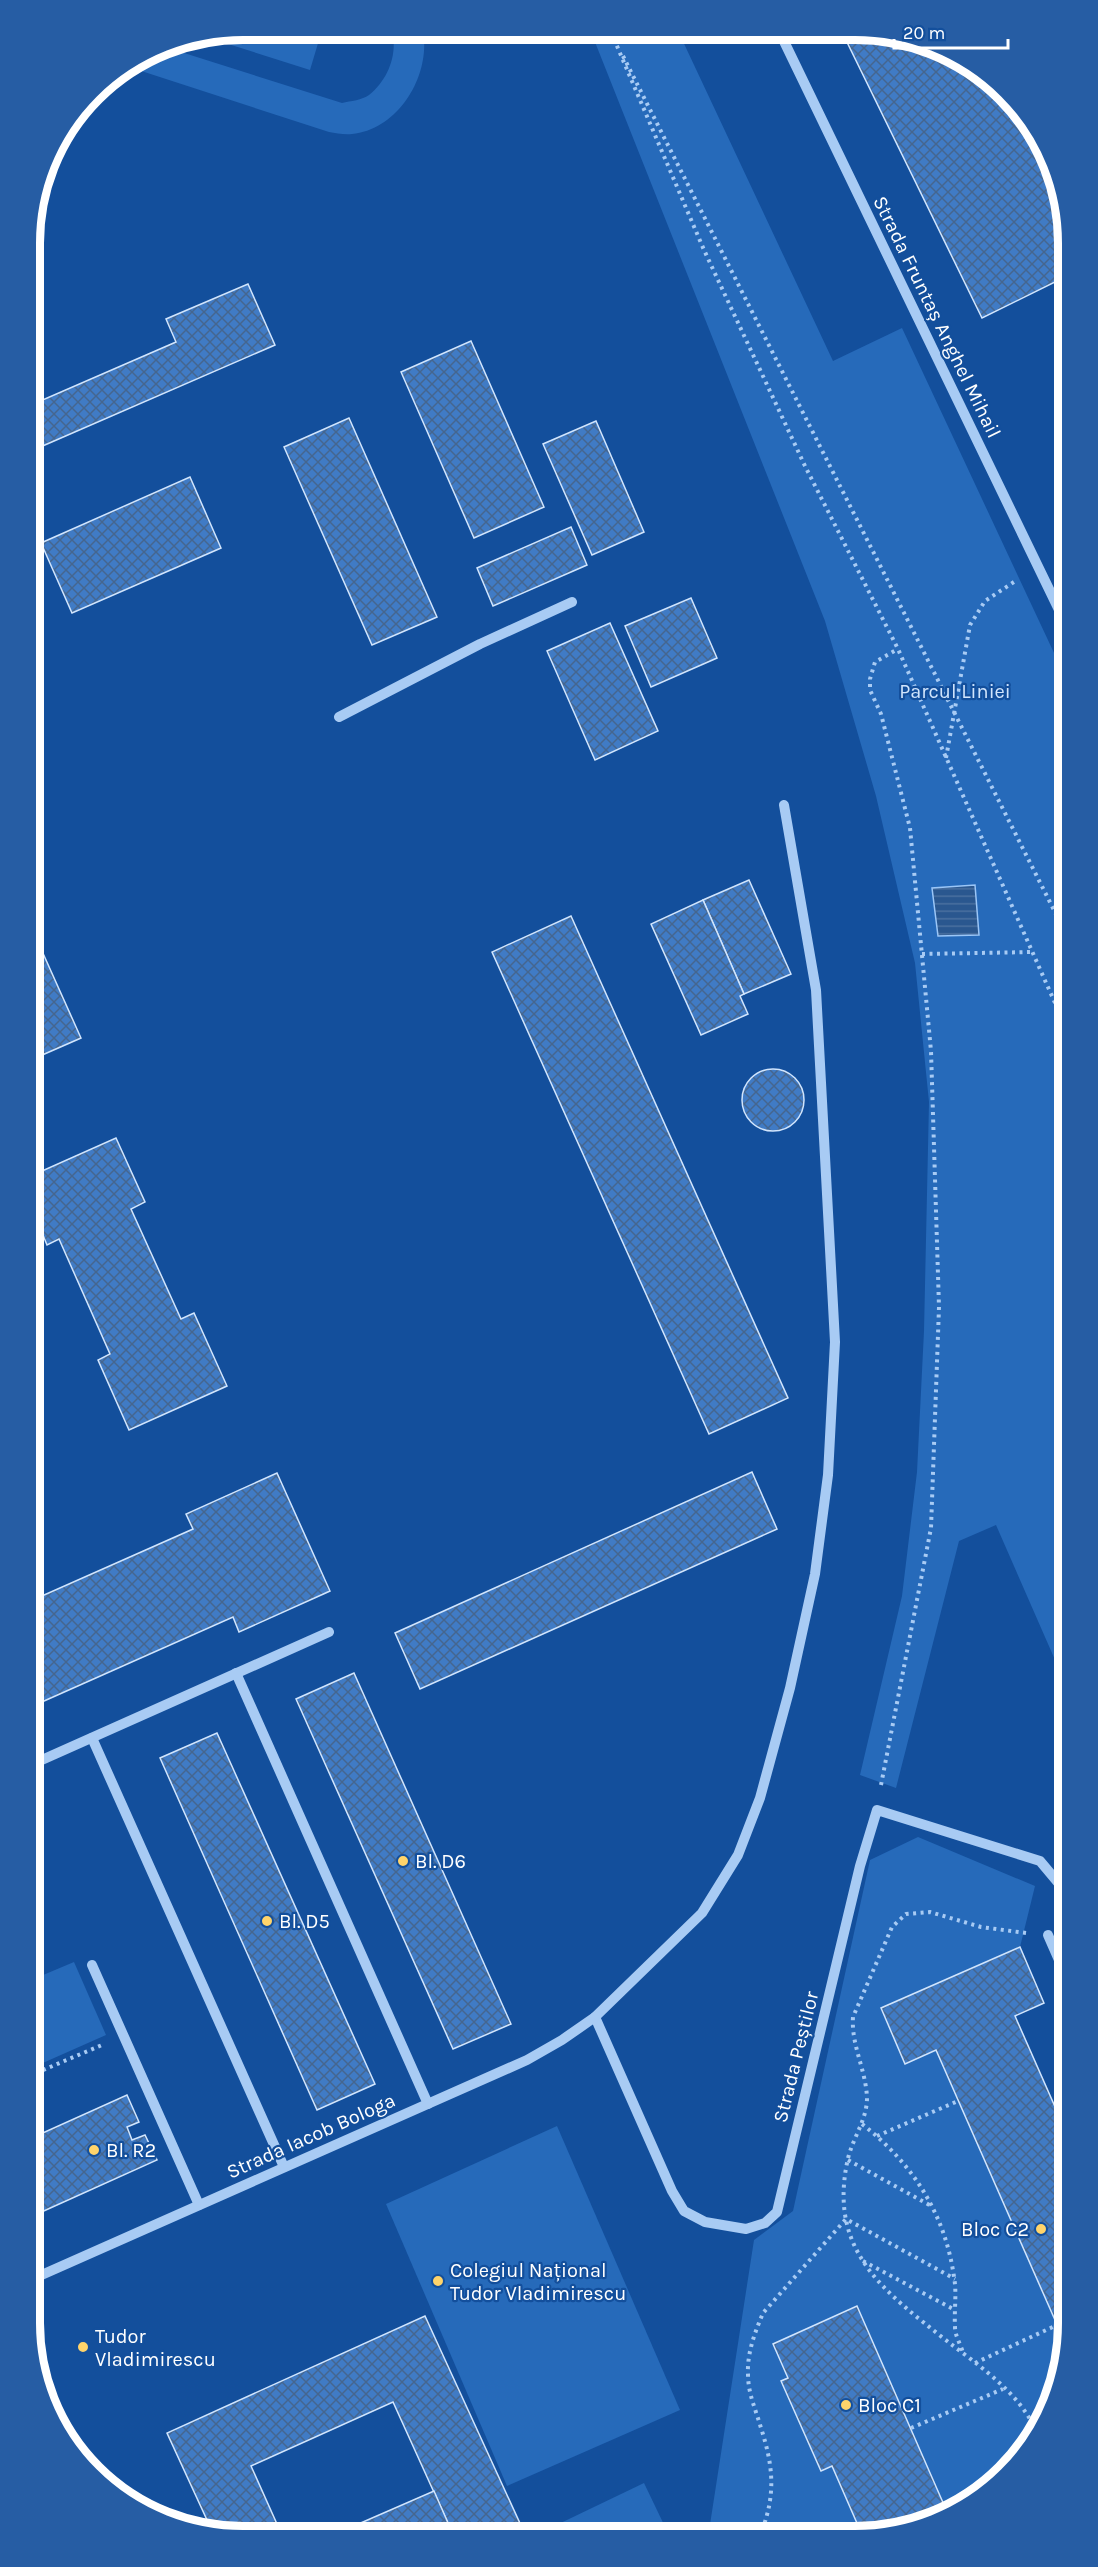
<svg xmlns="http://www.w3.org/2000/svg" width="1098" height="2567" font-family="Karla,sans-serif">
<style>
.park{fill:#266aba}
.water{fill:url(#water-rules);stroke:#9bc6f7;stroke-width:1.5}
.building{fill:url(#building-cross-hatch);stroke:#d1e5fd;stroke-width:1.5}
.lines{fill:none;stroke-linecap:round;stroke-linejoin:round}
.path{stroke:#a8cbf4;stroke-width:4;stroke-dasharray:3 4.5;stroke-linecap:butt}
.minor{stroke:#a8cbf4;stroke-width:10}
.poi-dot{fill:#ffd46b;stroke:#134f9c;stroke-width:2}
.labels{text-anchor:middle;dominant-baseline:central;stroke-width:4.5;stroke-linejoin:round;paint-order:stroke}
.street-label{font-size:20px;fill:#fff;stroke:#134f9c}
.park-label{font-size:20px;fill:#d1e5fd;stroke:#134f9c}
.poi-label{font-size:20px;fill:#fff;stroke:#134f9c;text-anchor:start}
.rim{fill:none;stroke:#fff;stroke-width:8}
</style>
<defs>
<pattern id="water-rules" width="6" height="5" patternUnits="userSpaceOnUse" patternTransform="scale(1.5)"><rect width="6" height="5" fill="#2a578f"/><path d="M0 2.5h6" fill="none" stroke="#4a70a0"/></pattern>
<pattern id="building-cross-hatch" width="8" height="8" patternUnits="userSpaceOnUse" patternTransform="scale(1.5)"><rect width="8" height="8" fill="#407bc5"/><path d="M0 0l8 8M0 8l8-8" fill="none" stroke="#45668f"/></pattern>
</defs>
<rect width="100%" height="100%" fill="#134f9c"/>
<g class="park">
<path d="M244,30H322L310,70L206,37Z"/>
<path d="M392,31H423C431,75 399,129 352,134C344,135 336,133 329,132L129,67L162,46L342,103C351,101 362,100 369,95C388,80 398,54 392,31Z"/>
<path d="M591,32L679,33L833,361L902,328L1062,670L1066,1685L996,1525L959,1541L896,1788L860,1775L902,1596L917,1472L924,1331L929,1102L915,963L876,796L825,621Z"/>
<path d="M918,1837L1035,1886L1020,1947L881,2009L905,2063L936,2050L1066,2345L1052,2405L1015,2464L961,2508L948,2514L857,2307L773,2344L788,2378L782,2382L821,2470L832,2466L860,2530L709,2531L754,2240L793,2211L870,1860Z"/>
<path d="M74,1962L106,2035L36,2066V1978Z"/>
<path d="M557,2126L680,2410L507,2486L386,2204Z"/>
<path d="M644,2483L667,2531H544Z"/>
</g>
<path class="water" d="M975,885L979,935L938,936L932,888Z"/>
<g class="building">
<path d="M843,34H895L949,52L1005,92L1061,189V279L982,318Z"/>
<path d="M31,265L42,292L31,296Z"/>
<path d="M248,284L275,345L31,451V405L176,342L166,319Z"/>
<path d="M31,319L40,339L31,343Z"/>
<path d="M471,341L544,507L474,538L401,372Z"/>
<path d="M349,418L437,617L372,645L284,447Z"/>
<path d="M596,421L644,532L592,555L543,444Z"/>
<path d="M190,477L221,548L72,613L41,543Z"/>
<path d="M571,527L587,565L493,606L477,568Z"/>
<path d="M691,598L717,658L651,687L625,626Z"/>
<path d="M610,623L658,731L595,760L547,651Z"/>
<path d="M749,880L791,974L744,994L703,900Z"/>
<path d="M703,900L744,994L740,996L748,1014L701,1035L651,924Z"/>
<path d="M571,916L788,1398L709,1434L492,952Z"/>
<path d="M33,931L81,1038L33,1059Z"/>
<circle cx="773" cy="1100" r="31"/>
<path d="M116,1138L145,1202L131,1209L181,1319L194,1313L227,1386L129,1430L98,1360L110,1354L59,1239L47,1245L34,1213L33,1175Z"/>
<path d="M752,1472L777,1529L420,1689L395,1633Z"/>
<path d="M277,1473L330,1591L239,1632L233,1617L35,1705V1599L193,1529L186,1514Z"/>
<path d="M354,1673L511,2024L453,2049L296,1699Z"/>
<path d="M217,1733L375,2084L317,2110L160,1758Z"/>
<path d="M1020,1947L1044,2003L1015,2016L1067,2134L1068,2337L1066,2345L936,2050L905,2064L881,2008Z"/>
<path d="M127,2095L139,2122L127,2127L132,2140L145,2135L157,2160L37,2214L36,2136Z"/>
<path d="M857,2306L948,2514L909,2530H860L832,2466L821,2471L781,2381L788,2378L773,2344Z"/>
<path d="M425,2316L524,2532H452L393,2402L251,2466L281,2533H213L167,2433Z"/>
<path d="M434,2491L452,2532H340Z"/>
</g>
<g class="lines">
<g class="path">
<path d="M611,32L704,250L805,466L898,649L1063,1021"/>
<path d="M623,56L1063,928"/>
<path d="M946,758L970,625L985,601L1017,580"/>
<path d="M922,954L1033,952"/>
<path d="M881,1785L931,1528L939,1307L931,1051L910,828L881,714L870,690V679L875,662L898,649"/>
<path d="M1026,1933L981,1927L930,1912L906,1914L892,1927L853,2017C851,2045 866,2070 867,2098C867,2121 851,2140 847,2163C829,2252 885,2292 947,2341C978,2365 1020,2393 1036,2431"/>
<path d="M36,2073L102,2045"/>
<path d="M862,2124C912,2163 945,2213 954,2277C957,2293 954,2310 955,2327C955,2336 961,2345 963,2353"/>
<path d="M877,2136L958,2101"/>
<path d="M848,2160L933,2207"/>
<path d="M863,2261L955,2310"/>
<path d="M975,2363L1057,2325"/>
<path d="M911,2428L1003,2389"/>
<path d="M762,2530C776,2494 773,2465 761,2428C756,2410 748,2394 748,2374C747,2353 755,2332 763,2313L846,2219L955,2279"/>
</g>
<g class="minor">
<path d="M780,33L1062,616"/>
<path d="M339,717L480,644L572,602"/>
<path d="M236,1673L428,2104"/>
<path d="M92,1738L284,2167"/>
<path d="M35,1763L329,1632"/>
<path d="M1048,1935L1066,1976"/>
<path d="M92,1965L199,2205"/>
<path d="M595,2017L672,2191L684,2211L705,2222L746,2229L765,2223L777,2212L860,1866L877,1810L1040,1861L1066,1892"/>
<path d="M37,2277L527,2060L562,2040L595,2017L702,1913L738,1855L760,1798L790,1688L815,1574L828,1475L835,1342L816,990L784,805"/>
</g>
</g>
<g class="poi-dot">
<circle cx="403" cy="1861" r="6"/>
<circle cx="267" cy="1921" r="6"/>
<circle cx="94" cy="2150" r="6"/>
<circle cx="1041" cy="2229" r="6"/>
<circle cx="438" cy="2281" r="6"/>
<circle cx="83" cy="2347" r="6"/>
<circle cx="846" cy="2405" r="6"/>
</g>
<g class="labels">
<g class="street-label">
<text transform="translate(937 317) rotate(64)">Strada Fruntaș Anghel Mihail</text>
<text transform="translate(796 2057) rotate(-76)">Strada Peștilor</text>
<text transform="translate(311 2136) rotate(-24)">Strada Iacob Bologa</text>
</g>
<g class="park-label">
<text x="955" y="691">Parcul Liniei</text>
</g>
<g class="poi-label">
<text x="415" y="1861">Bl. D6</text>
<text x="279" y="1921">Bl. D5</text>
<text x="106" y="2150">Bl. R2</text>
<text x="1029" y="2229" text-anchor="end">Bloc C2</text>
<text x="450" y="2270">Colegiul Național<tspan x="450" dy="23">Tudor Vladimirescu</tspan></text>
<text x="95" y="2336">Tudor<tspan x="95" dy="23">Vladimirescu</tspan></text>
<text x="858" y="2405">Bloc C1</text>
</g>
</g>
<path d="M0 0H1098V2567H0ZM243 40H855A203 203 0 0 1 1058 243V2323A203 203 0 0 1 855 2526H243A203 203 0 0 1 40 2323V243A203 203 0 0 1 243 40Z" fill="#265da4" fill-rule="evenodd"/>
<path class="rim" d="M243 40H855A203 203 0 0 1 1058 243V2323A203 203 0 0 1 855 2526H243A203 203 0 0 1 40 2323V243A203 203 0 0 1 243 40Z"/>
<path d="M894 39v9h114v-9" fill="none" stroke="#ffffff" stroke-width="3"/>
<text x="903" y="39" font-size="18" fill="#ffffff" stroke="#134f9c" stroke-width="4.5" paint-order="stroke">20 m</text>
</svg>
